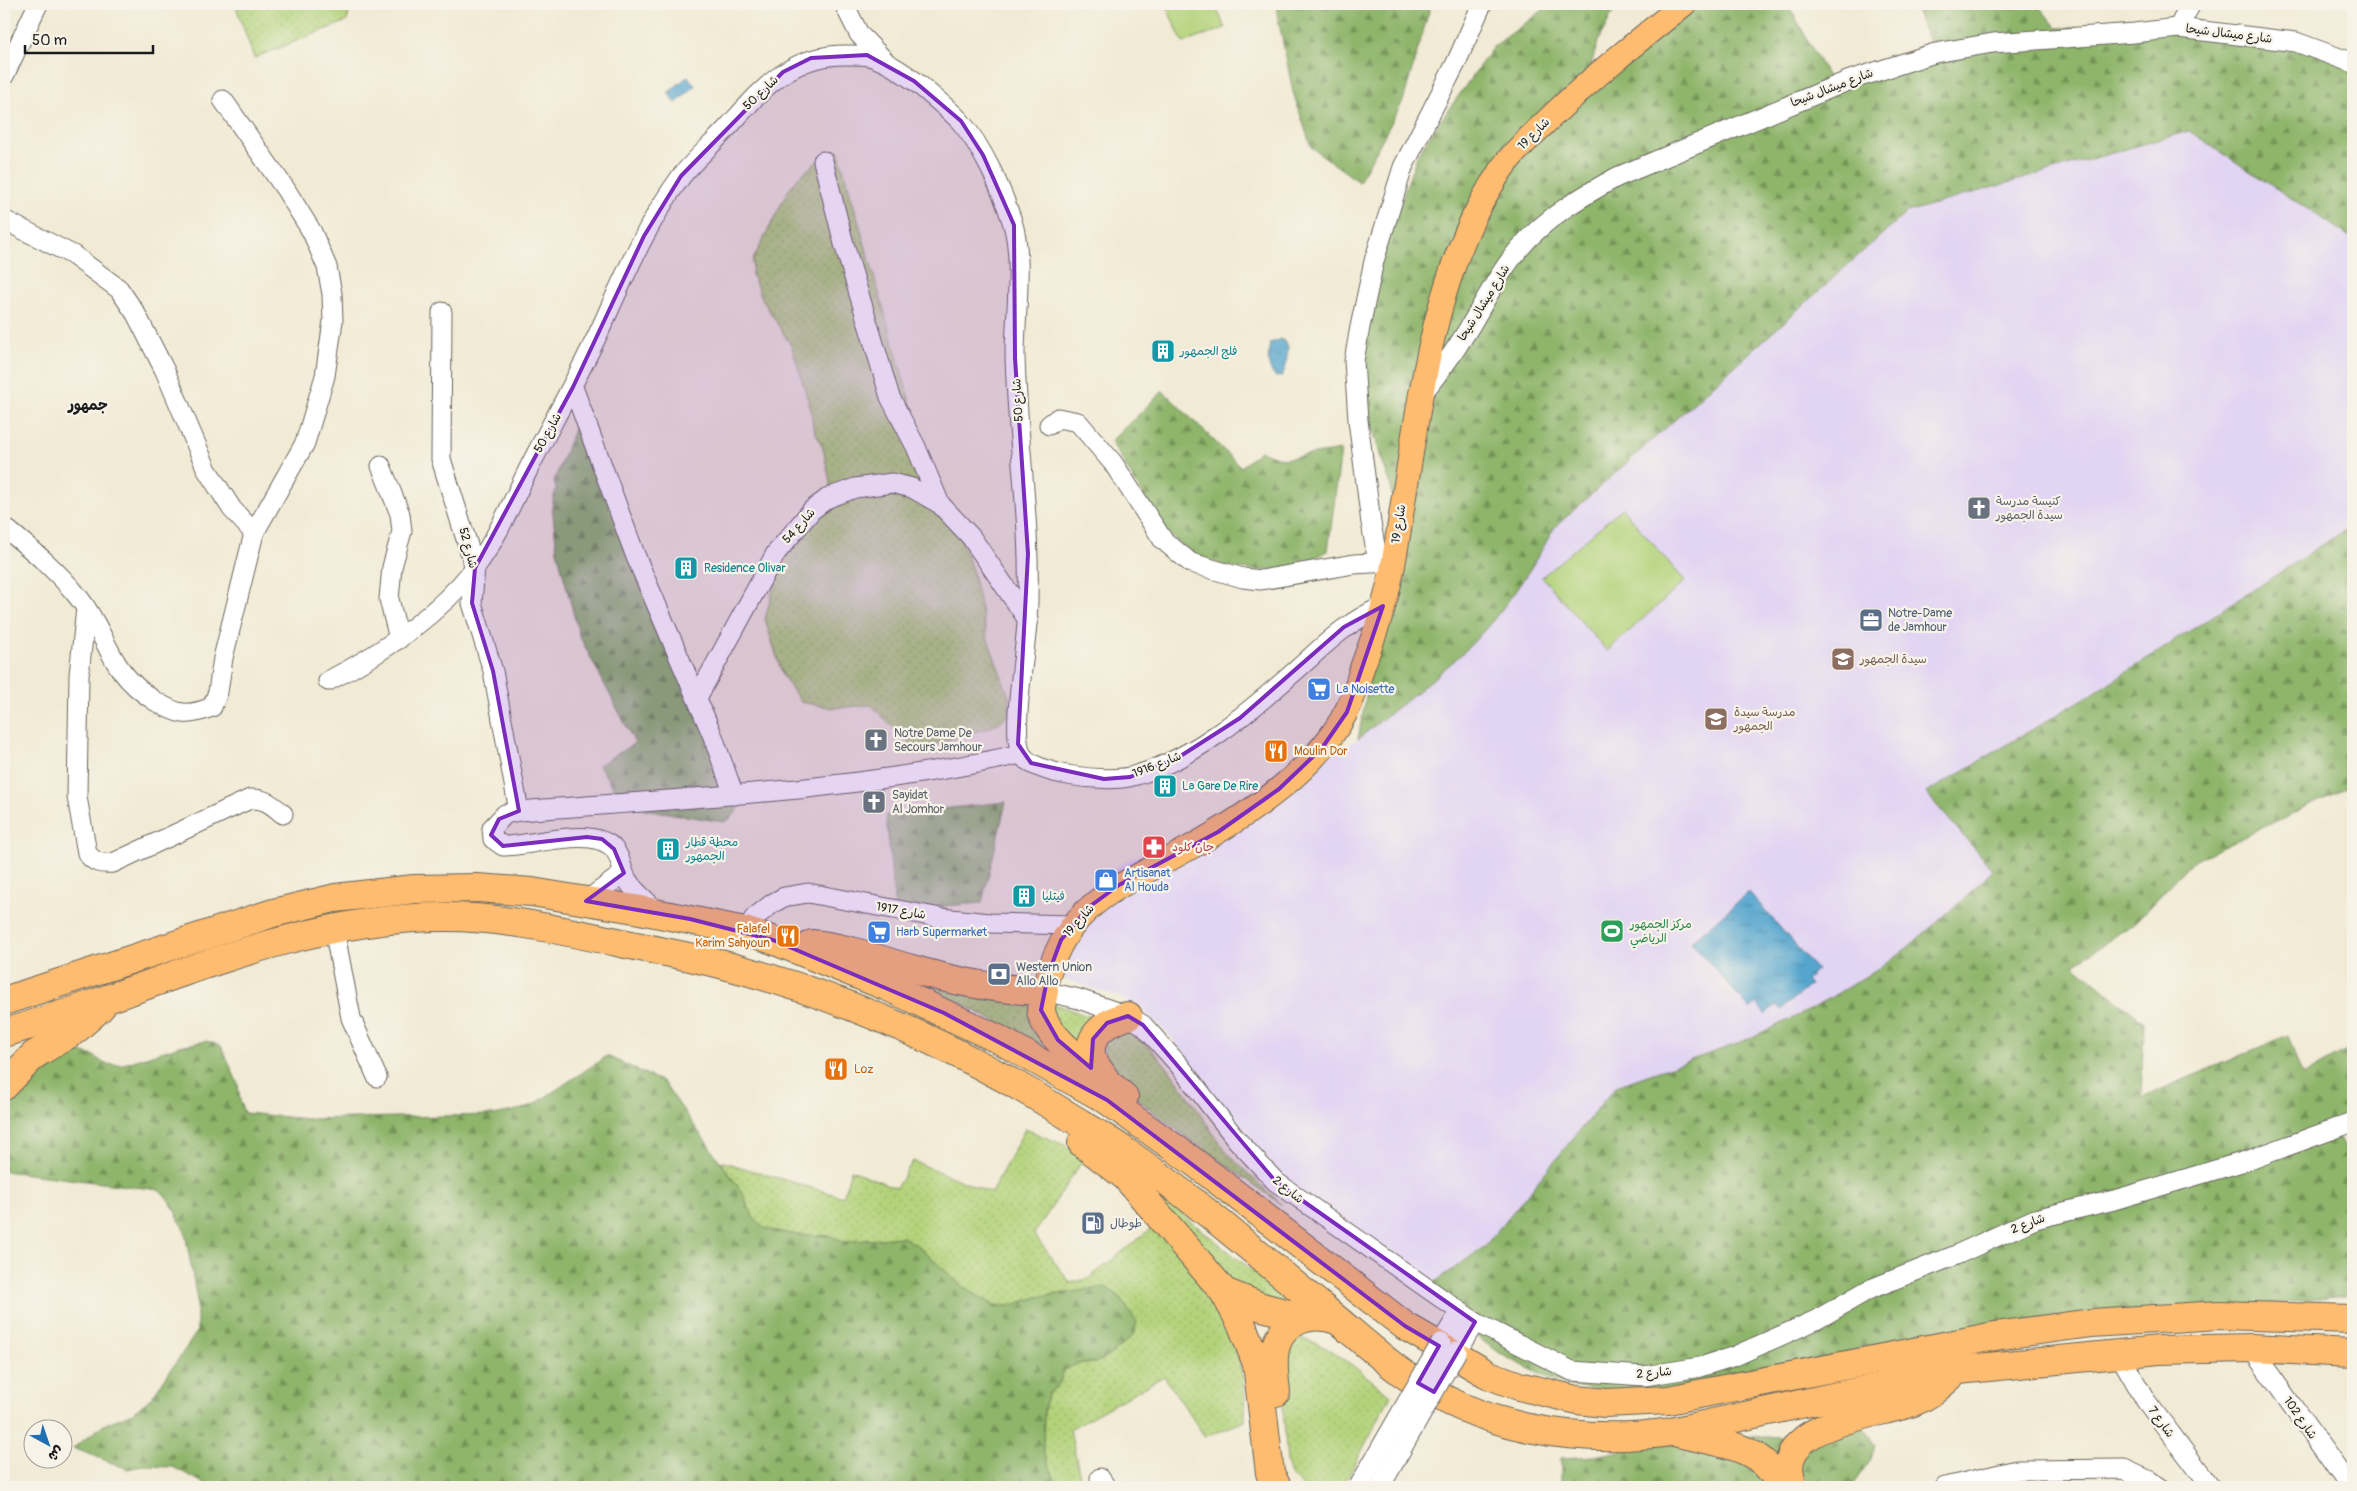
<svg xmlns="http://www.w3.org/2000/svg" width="2357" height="1491" font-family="Pangolin,'Playpen Sans Arabic',sans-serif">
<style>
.built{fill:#e2d4f3}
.grass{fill:url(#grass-dots);stroke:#68784b}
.forest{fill:url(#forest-firs);stroke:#556843}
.park{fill:#b3d37a;stroke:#68784b}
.water{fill:url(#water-ripples);stroke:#386075}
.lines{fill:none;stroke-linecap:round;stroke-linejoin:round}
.minor-casing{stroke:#67645c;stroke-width:21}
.major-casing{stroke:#67645c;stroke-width:26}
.highway-casing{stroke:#67645c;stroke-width:30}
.minor{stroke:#fff;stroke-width:19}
.major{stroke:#fdbc70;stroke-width:24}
.highway{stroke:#fdbc70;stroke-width:28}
.minor-bridge-casing{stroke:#67645c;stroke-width:21;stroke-linecap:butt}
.minor-bridge{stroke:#fff;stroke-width:19}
.marked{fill:#7b2cbf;fill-opacity:0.2;stroke:#7b2cbf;stroke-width:4;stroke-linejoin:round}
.labels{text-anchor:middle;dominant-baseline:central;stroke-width:4.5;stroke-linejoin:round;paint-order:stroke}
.street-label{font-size:12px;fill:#1c1c1c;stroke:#f7f3e8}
.culture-label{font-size:12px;fill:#0d838f;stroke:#f7f3e8;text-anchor:start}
.worship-label{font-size:12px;fill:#5b616d;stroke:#f7f3e8;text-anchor:start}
.service-label{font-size:12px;fill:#4e5e75;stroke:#f7f3e8;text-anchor:start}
.education-label{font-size:12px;fill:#785e54;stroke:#f7f3e8;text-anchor:start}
.shop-label{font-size:12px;fill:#366cbe;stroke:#f7f3e8;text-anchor:start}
.food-label{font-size:12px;fill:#c56008;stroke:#f7f3e8;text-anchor:start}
.health-label{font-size:12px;fill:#be3a42;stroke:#f7f3e8;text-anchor:start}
.leisure-label{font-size:12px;fill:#27864d;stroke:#f7f3e8;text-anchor:start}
.quarter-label{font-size:15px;font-weight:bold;fill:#1c1c1c;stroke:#f7f3e8}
</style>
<defs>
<pattern id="grass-dots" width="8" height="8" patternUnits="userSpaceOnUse" patternTransform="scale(1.25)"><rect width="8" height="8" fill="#b3d37a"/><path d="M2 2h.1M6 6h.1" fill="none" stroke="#99b569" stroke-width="1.8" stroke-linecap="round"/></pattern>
<pattern id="forest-firs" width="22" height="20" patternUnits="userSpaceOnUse" patternTransform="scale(1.25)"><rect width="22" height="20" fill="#8eb56a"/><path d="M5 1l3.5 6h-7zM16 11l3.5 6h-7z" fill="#739256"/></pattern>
<pattern id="water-ripples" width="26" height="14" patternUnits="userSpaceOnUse" patternTransform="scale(1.25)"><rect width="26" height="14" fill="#54a5ce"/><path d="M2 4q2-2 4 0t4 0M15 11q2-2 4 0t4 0" fill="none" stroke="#4586a6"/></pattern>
</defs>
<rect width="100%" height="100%" fill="#f7f3e8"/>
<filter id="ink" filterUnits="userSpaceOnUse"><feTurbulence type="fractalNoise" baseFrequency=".02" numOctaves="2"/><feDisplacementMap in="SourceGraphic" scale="10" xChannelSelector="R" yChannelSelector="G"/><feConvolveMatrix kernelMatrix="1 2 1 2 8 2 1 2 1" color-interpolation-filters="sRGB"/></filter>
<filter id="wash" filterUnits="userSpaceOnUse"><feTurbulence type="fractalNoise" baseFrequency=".0096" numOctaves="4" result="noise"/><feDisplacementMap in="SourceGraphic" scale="20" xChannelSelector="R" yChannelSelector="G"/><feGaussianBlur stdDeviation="1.12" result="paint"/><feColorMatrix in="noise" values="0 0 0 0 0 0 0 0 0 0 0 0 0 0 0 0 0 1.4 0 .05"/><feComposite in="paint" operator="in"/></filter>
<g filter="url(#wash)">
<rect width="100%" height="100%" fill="#f1ead4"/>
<path class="built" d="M2189,131L2353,239V525L2100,689L1927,793L1993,870L1966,897L1907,948L1844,991L1774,1028L1700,1058L1616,1086L1484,1247L1428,1287L1290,1189L1211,1096L1175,1041L1149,1016L1120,997L1046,973L1065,919L1088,889L1102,876L1132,858L1163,847L1207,828L1358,739L1457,658L1480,634L1521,583L1554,528L1907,212Z"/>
<g class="grass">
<path d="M235,4H351L347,21L254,58Z"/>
<path d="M838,150L933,482L960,535L973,573L987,637L1009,697L1010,713C994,728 988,729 968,733C951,738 934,746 915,749L871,705L834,708L801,702L783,676L765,619L781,559L829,495L830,481L823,448L813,427L811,410L792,347L764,302L752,275L753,260L788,191L798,178L825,155Z"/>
<path d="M923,984L1030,1003L1053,1051Z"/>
<path d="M1051,1003L1096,1019L1079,1044L1059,1030Z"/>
<path d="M1120,1030C1156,1036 1198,1113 1219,1142C1237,1166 1261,1185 1282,1205C1222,1159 1152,1121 1103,1063L1105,1038Z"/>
<path d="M1025,1129L1087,1154L1034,1234L1070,1283L1088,1279L1157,1224C1206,1291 1248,1333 1245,1421L1205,1437L1164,1376L1070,1429L1082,1487H1054L1055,1480L1043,1452L1044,1410L1048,1394L1059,1384L1064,1370L1079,1363H1095L1065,1293L1038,1297L1009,1306L994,1305L963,1287L917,1245L902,1237L844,1242L831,1236L797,1235L766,1229L754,1219L742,1192L720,1161L843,1197L851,1170L896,1188L913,1161L991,1193Z"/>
<path d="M1100,1148L1300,1309L1242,1292Z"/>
<path d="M1298,1339C1329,1341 1365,1377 1391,1395L1348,1477L1337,1487H1302L1291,1475L1287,1463L1279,1354L1287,1344Z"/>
</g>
<g class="forest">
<path d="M1278,4H1431L1403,101L1359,182L1311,147L1293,92L1277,13Z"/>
<path d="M1551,4H1617L1599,39L1585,84L1689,4H1788L1829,79L1930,45L1914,4H2037L2057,28L2180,27L2320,43L2353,52V239L2189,131L1907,212L1554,528C1528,576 1497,622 1456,659C1425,687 1390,712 1358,739L1376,643L1393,509L1390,482L1380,455L1365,400L1362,371V313L1418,153L1493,47Z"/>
<path d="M1163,391L1241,467L1260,451L1283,459L1341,450L1328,551C1271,583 1206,575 1161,526C1155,519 1151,509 1146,500C1134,481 1123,461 1111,441Z"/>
<path d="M580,414L744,798C738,808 736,817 724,822L624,806L599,765L635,743L579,635L557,550L552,506L556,488L554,481Z"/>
<path d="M2353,525V784L2192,862L2135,922L2074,965L2144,1022L2141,1098L2288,1035L2302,1076L2353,1047V1123L2336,1133L2353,1166V1295L2036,1332L1700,1396L1574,1387L1550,1379L1504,1356L1483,1341L1463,1325L1428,1287L1484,1247L1616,1086L1737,1044L1810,1010L1876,970L1907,948L1966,897L1993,870L1926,793L2100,689Z"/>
<path d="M1006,802L982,903L895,910L886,815Z"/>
<path d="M207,1041L221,1046L238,1084L240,1101L244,1113L307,1119L494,1115L522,1109L535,1104L607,1056L663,1082L742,1192L754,1219L766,1229L797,1235L831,1236L844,1242L902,1237L917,1245L963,1287L994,1305L1009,1306L1038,1297L1105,1287L1118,1295L1137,1322L1133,1336L1107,1357L1095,1363H1079L1064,1370L1059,1384L1048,1394L1044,1410L1043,1452L1055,1480L1054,1487H211L173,1467L142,1466L128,1469L73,1448L105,1424L133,1413L152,1397L197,1332V1300L185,1232L171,1203L160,1190L4,1171C4,1155 2,1137 4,1121C6,1098 47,1061 65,1048L94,1056L105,1064L121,1065L180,1046Z"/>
<path d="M1864,1428L1875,1444L1871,1459L1851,1487H1561V1458L1594,1456L1665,1443L1734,1436L1785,1437Z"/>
</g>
<g class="park">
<path d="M1165,4H1215L1225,28L1183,43Z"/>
<path d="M1622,508L1685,581L1607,651L1542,577Z"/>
</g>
<g class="water">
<path d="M688,76L695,86L676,103L668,93Z"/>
<path d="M1282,339L1288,347L1286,366L1282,376L1275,377C1266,366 1268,356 1270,343Z"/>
<path d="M1749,892L1817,970L1806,980L1810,985L1781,1010L1776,1005L1765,1014L1756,1003L1750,1009L1691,942Z"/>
</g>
</g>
<g filter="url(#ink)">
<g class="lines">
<g class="minor-casing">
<g id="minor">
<path d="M844,4L859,34L885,61"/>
<path d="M2178,28L2191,4"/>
<path d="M4,76L38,4"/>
<path d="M823,161L844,244L890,397L916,447L940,504"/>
<path d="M4,220L73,255L119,289L136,314L165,371L207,470L232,509L254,533"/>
<path d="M442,312L441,459L475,568L472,603L493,671L519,811"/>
<path d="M573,387L636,557L712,734L734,795"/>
<path d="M1422,394C1435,377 1449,360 1460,342C1481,311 1495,277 1519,249C1545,218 1582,196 1617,177L1850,80L1935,53L1993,43L2134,33L2178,28L2296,42L2353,63"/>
<path d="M1049,425L1058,418L1078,422L1113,463L1163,540L1191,563L1243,578L1261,580L1354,564L1389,562"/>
<path d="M381,466L400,514L402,531L392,567L389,599L399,639"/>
<path d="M4,527C31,549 58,571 79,598C110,637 106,670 155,701C178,715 187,717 212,707L218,692L223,658L254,533L305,443L325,376L333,321L332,294L327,267L312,232L286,190L223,100"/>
<path d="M1378,562L1371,523L1358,420L1354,361L1360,327L1374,261L1403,167L1456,63L1482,4"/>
<path d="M86,608L79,675L77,797L87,853C94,863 101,864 113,863L250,799C265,798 272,805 283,814"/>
<path d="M328,681C382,653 436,617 474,569C498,538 515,495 533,460C555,418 578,376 599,332C623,280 646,224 680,178C695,159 714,143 730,125C765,86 792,54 848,55C853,55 864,55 869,56C888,61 907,75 922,87C934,98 949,109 960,121C982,146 1002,190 1012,221C1024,257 1015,316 1015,355C1017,444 1033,533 1027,622C1026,649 1010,736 1022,755C1036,776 1106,782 1129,777C1189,763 1248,713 1293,673C1326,644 1342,625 1383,606"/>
<path d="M697,698L776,553L812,510L828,498L855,488L892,483L912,488L940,504L971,537L1028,620"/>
<path d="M586,901L624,873"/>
<path d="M659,913C648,902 629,888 624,873C621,865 620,856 614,849C594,825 532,846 503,846L493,839L492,828L505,814L519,811C687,798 857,791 1021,754"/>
<path d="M334,929L351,1018L377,1077"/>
<path d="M745,931L755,917L773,903L784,897L808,893L941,918L990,923L1073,925"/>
<path d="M1044,991L1079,999L1128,1016L1143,1025L1179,1065L1236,1139L1276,1182L1475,1322L1572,1371L1644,1376L1700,1367L1735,1356L1816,1320L1868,1290L1956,1255L2035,1219L2114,1200L2252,1159L2353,1122"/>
<path d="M1441,1343L1460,1312"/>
<path d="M2251,1348L2350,1487"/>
<path d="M1457,1351L1475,1322"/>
<path d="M2118,1352L2146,1401L2211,1487"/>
<path d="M1100,1478L1106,1487"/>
<path d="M1945,1487L2017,1470L2124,1469L2150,1481L2158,1487"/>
</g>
</g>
<g class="major-casing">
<path id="major" d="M1044,991C1062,906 1114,890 1182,852C1241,820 1315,773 1346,712C1354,698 1358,681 1363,665C1370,646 1378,626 1383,607C1395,567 1399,525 1406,484C1423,380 1438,266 1497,176C1511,153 1533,135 1552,116C1594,76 1639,40 1684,4"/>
</g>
<g class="highway-casing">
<g id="highway">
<path d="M812,944C847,947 879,960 912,969C956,982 999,990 1044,991C1043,997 1041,1004 1041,1010C1044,1039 1103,1077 1124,1097"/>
<path d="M4,1001L273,913L335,898L414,889L477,888L532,892L635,909L745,931L773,940L888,987L1000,1040L1107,1100L1194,1162L1405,1326L1489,1375L1519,1386L1577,1400L1605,1403L1668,1400L1995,1336L2091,1323L2219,1315L2353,1319"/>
<path d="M4,1033C150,991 290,917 445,917C504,917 559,930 617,942C653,950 689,956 724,965C846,997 961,1049 1067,1115C1088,1128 1109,1140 1129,1154C1197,1201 1259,1256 1323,1308C1349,1329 1374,1352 1401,1372C1478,1429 1578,1445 1671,1432L1958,1370L2159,1350L2251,1348L2353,1353"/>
<path d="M1105,1079C1101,1072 1093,1064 1091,1055C1088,1033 1110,1020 1128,1016"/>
<path d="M4,1086L34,1055L74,1031L101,1007"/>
<path d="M1082,1143L1126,1177L1224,1292L1242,1325L1257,1364L1270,1473L1277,1487"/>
<path d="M1224,1292L1262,1307L1301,1317"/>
<path d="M1276,1392C1275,1381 1273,1369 1274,1357C1276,1323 1308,1310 1337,1320"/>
<path d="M1678,1433C1717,1443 1764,1444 1780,1487"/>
<path d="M1794,1487C1765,1423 1877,1416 1913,1402C1929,1396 1940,1386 1953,1374"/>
</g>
</g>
<use href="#minor" class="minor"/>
<use href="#major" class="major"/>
<use href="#highway" class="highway"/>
<g class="minor-bridge-casing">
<g id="minor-bridge">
<path d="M1359,1486L1441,1343"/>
<path d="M1380,1487L1457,1351"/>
</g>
</g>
<use href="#minor-bridge" class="minor-bridge"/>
</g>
</g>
<path class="marked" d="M867,55L914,81L961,121L983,155L1014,225L1015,358L1028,554L1018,744L1031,763L1104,779L1130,777L1179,757L1240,718L1344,627L1383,606L1347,712L1322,748L1279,789L1218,832L1119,885L1089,907L1061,940L1048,975L1041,1010L1058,1040L1091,1068L1093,1039L1107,1023L1128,1016L1143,1025L1276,1182L1475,1322L1434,1392L1418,1383L1439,1346L1405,1326L1107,1100L944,1013L773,940L690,919L586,901L624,873L614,849L602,839L587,837L503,846L491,835L499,819L519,811L493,671L472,603L475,568L573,387L644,236L681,176L783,72L811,58Z"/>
<defs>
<g id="building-square" transform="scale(1.25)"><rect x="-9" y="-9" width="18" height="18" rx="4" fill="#0f9aa8" stroke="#f7f3e8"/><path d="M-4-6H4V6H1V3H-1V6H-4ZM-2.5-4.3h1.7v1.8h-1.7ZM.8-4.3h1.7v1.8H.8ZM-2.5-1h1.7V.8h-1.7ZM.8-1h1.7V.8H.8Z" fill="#fff"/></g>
<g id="church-square" transform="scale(1.25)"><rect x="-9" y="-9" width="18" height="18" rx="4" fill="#6b7280" stroke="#f7f3e8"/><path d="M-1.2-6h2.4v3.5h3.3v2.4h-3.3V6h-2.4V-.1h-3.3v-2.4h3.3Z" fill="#fff"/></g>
<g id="office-square" transform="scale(1.25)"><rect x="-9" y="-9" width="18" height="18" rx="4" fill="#5c6f8a" stroke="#f7f3e8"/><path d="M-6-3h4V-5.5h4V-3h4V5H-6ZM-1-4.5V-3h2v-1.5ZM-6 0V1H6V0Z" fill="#fff"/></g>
<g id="school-square" transform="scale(1.25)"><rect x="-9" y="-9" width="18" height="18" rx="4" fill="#8d6e63" stroke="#f7f3e8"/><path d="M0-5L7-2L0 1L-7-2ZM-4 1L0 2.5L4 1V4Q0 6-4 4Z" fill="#fff"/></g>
<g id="supermarket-square" transform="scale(1.25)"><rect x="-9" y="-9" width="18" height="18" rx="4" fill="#3f7fe0" stroke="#f7f3e8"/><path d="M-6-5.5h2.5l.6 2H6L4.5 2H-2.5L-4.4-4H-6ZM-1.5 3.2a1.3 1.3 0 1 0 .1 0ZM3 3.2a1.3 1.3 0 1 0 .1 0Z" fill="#fff"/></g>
<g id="restaurant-square" transform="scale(1.25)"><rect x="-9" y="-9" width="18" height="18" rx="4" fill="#e8710a" stroke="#f7f3e8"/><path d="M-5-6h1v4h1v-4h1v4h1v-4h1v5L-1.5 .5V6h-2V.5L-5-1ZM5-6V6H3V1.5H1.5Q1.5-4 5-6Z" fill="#fff"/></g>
<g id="pharmacy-square" transform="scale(1.25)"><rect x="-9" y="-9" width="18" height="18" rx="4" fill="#e0444e" stroke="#f7f3e8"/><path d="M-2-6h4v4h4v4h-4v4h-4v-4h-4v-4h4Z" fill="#fff"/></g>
<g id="shop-square" transform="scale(1.25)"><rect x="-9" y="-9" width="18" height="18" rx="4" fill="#3f7fe0" stroke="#f7f3e8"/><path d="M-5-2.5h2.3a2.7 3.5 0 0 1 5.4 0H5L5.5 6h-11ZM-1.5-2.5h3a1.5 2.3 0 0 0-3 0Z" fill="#fff"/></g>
<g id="stadium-square" transform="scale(1.25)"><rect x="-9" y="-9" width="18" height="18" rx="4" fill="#2e9e5b" stroke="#f7f3e8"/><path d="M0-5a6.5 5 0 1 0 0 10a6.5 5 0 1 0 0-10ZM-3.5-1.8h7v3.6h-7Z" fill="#fff"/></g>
<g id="bank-square" transform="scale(1.25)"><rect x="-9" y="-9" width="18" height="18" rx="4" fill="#5c6f8a" stroke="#f7f3e8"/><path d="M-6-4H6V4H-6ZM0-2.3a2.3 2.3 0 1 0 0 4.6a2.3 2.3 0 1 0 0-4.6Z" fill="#fff"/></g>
<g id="fuel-square" transform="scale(1.25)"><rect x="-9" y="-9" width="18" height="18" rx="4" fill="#5c6f8a" stroke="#f7f3e8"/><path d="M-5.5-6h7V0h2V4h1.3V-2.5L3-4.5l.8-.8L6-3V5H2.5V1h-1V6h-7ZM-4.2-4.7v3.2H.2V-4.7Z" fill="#fff"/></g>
</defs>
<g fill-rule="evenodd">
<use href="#building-square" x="1163" y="351"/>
<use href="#church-square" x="1979" y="508"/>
<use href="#building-square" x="686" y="568"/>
<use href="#office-square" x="1871" y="620"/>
<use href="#school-square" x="1843" y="659"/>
<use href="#supermarket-square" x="1319" y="689"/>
<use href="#school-square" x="1716" y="719"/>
<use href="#church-square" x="876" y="740"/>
<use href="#restaurant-square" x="1276" y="751"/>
<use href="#building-square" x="1165" y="786"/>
<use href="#church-square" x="874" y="802"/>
<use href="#pharmacy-square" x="1154" y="847"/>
<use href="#building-square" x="668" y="849"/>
<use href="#shop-square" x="1106" y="880"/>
<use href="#building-square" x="1024" y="896"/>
<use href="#stadium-square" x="1612" y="931"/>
<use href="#supermarket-square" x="879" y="932"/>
<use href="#restaurant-square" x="788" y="936"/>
<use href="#bank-square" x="999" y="974"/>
<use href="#restaurant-square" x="836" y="1069"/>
<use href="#fuel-square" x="1093" y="1223"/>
</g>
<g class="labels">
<g class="street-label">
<text transform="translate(2229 34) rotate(7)">شارع ميشال شيحا</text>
<text transform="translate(1832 88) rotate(-21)">شارع ميشال شيحا</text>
<text transform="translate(761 93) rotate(-44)">شارع 50</text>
<text transform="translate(1534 134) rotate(-45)">شارع 19</text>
<text transform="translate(1484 303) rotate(-58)">شارع ميشال شيحا</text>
<text transform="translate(1018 400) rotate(-93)">شارع 50</text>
<text transform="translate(548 433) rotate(-61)">شارع 50</text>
<text transform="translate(1399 524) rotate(-81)">شارع 19</text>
<text transform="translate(799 526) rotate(-48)">شارع 54</text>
<text transform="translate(468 548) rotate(75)">شارع 52</text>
<text transform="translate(1157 765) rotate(-22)">شارع 1916</text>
<text transform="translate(901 911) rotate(10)">شارع 1917</text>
<text transform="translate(1079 921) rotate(-48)">شارع 19</text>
<text transform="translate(1288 1190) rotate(39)">شارع 2</text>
<text transform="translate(2028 1224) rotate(-21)">شارع 2</text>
<text transform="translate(1654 1373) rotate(-5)">شارع 2</text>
<text transform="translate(2300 1418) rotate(55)">شارع 102</text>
<text transform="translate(2161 1422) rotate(54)">شارع 7</text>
</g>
<g class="culture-label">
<text x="1180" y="351">فلج الجمهور</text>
<text x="704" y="568">Residence Olivar</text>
<text x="1182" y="786">La Gare De Rire</text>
<text x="686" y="842">محطة قطار<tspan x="686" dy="14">الجمهور</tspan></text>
<text x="1042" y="896">فيتليا</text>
</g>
<g class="worship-label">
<text x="1996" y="501">كنيسة مدرسة<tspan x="1996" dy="14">سيدة الجمهور</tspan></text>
<text x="894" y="733">Notre Dame De<tspan x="894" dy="14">Secours Jamhour</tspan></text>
<text x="892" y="795">Sayidat<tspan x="892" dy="14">Al Jomhor</tspan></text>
</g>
<g class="service-label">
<text x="1888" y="613">Notre-Dame<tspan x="1888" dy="14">de Jamhour</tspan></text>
<text x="1016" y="967">Western Union<tspan x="1016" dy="14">Allo Allo</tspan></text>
<text x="1110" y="1223">طوطال</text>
</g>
<g class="education-label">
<text x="1860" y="659">سيدة الجمهور</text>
<text x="1734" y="712">مدرسة سيدة<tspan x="1734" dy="14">الجمهور</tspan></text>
</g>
<g class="shop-label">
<text x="1336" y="689">La Noisette</text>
<text x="1124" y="873">Artisanat<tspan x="1124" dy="14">Al Houda</tspan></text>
<text x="896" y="932">Harb Supermarket</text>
</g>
<g class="food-label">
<text x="1294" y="751">Moulin Dor</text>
<text x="770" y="929" text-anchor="end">Falafel<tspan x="770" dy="14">Karim Sahyoun</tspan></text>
<text x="854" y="1069">Loz</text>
</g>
<g class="health-label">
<text x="1172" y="847">جان كلود</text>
</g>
<g class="leisure-label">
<text x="1630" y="924">مركز الجمهور<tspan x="1630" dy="14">الرياضي</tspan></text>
</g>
<g class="quarter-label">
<text x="88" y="405">جمهور</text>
</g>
</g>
<rect width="2357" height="1491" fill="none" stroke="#f7f3e8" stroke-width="20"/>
<g transform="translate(48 1444) rotate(140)"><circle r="24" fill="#f7f3e8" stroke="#9f9d96"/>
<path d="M0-4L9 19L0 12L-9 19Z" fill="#1f6fb2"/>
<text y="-8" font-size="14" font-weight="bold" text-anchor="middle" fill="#1c1c1c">ش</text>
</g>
<path d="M25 45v8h128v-8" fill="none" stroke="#1c1c1c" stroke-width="2.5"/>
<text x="32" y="45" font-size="15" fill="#1c1c1c" stroke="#f7f3e8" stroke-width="4" paint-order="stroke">50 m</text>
</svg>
